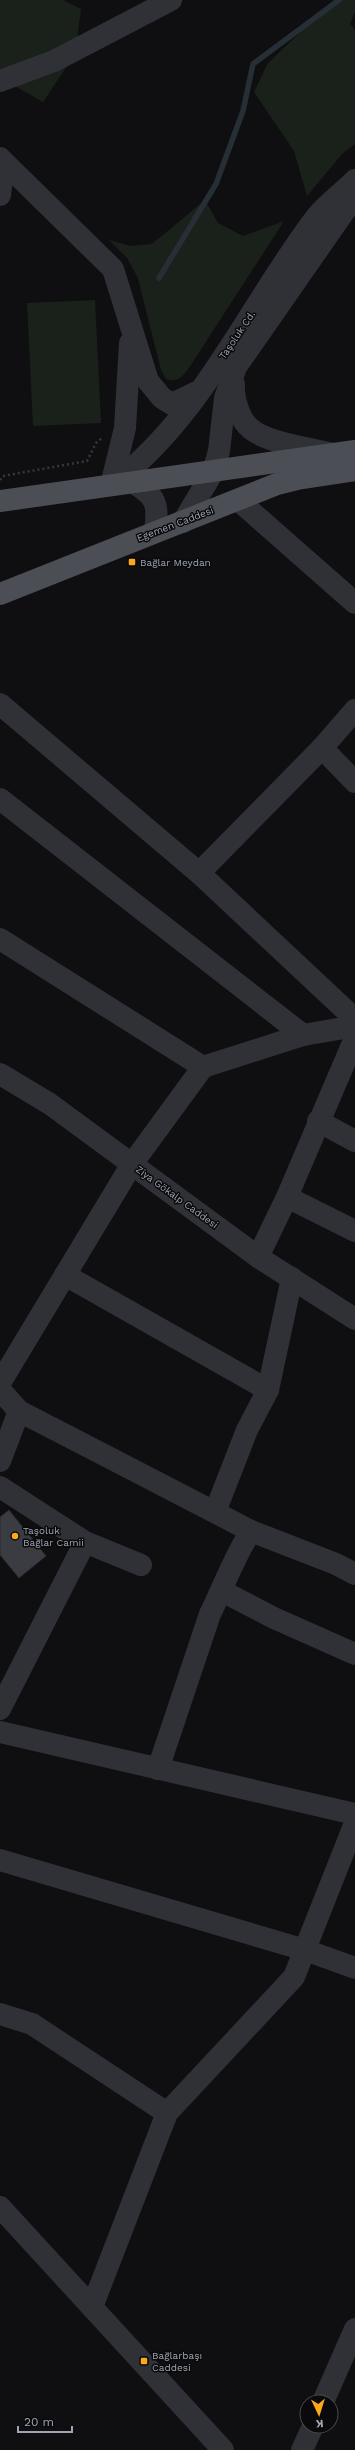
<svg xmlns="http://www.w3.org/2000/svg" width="355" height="2450" font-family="'Work Sans',sans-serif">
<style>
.green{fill:#1a211a}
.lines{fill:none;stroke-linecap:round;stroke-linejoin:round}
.stream{stroke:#252f35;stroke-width:5.5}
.building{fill:#3b3c41;stroke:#29292d}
.path{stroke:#36383d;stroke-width:2.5;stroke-dasharray:2 3;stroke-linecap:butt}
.minor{stroke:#303136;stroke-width:22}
.major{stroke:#4c4e55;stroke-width:22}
.poi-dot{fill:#fda81b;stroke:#0a0a0c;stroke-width:1.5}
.labels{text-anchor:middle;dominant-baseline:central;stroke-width:3;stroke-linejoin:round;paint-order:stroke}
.street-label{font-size:10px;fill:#9fa6b3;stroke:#0a0a0c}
.poi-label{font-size:10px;fill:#9fa6b3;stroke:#0a0a0c;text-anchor:start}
</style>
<rect width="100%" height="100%" fill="#0f0f11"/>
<g class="green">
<path d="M0,0H63L81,9L75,54L43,102L6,81L0,89Z"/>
<path d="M334,0H355V12L350,24L355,30V144L343,153L307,196L294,151L254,92L268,63Z"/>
<path d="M205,200L218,223L243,236L284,221L189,368C182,377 178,383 166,379L161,370L138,278L127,258L109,240L130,246L152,244Z"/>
<path d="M95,300L101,423L33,426L27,303Z"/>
</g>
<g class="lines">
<path class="stream" d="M159,278L216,184L243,111L253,64L339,0"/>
</g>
<path class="building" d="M9,1510L46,1556L19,1578L0,1555V1517Z"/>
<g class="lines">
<path class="path" d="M0,480L3,476L87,461L96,443L102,438"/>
<g class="minor">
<path d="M0,81L54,61L171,0"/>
<path d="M0,158L113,269L148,381L162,398L172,404L197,392"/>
<path d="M0,195L4,163"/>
<path d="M234,384C233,397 239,420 251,429C267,443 313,449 334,454"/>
<path d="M132,482C156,496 159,503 155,531"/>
<path d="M111,485C202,418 250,303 317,216C328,203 343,192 355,180"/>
<path d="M111,485L125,428L130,343"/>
<path d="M238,500L355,603"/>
<path d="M183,522L213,472L219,451L225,398L236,367L355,196"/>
<path d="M0,704L199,873L355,1019"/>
<path d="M355,710L322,748L355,782"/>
<path d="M0,799L303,1035"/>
<path d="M199,873L322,748"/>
<path d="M0,939L203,1067"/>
<path d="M0,1074L50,1104L258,1257L355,1319"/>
<path d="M318,1121L355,1141"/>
<path d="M287,1197L355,1231"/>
<path d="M258,1257L287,1197L355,1038"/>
<path d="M65,1275L268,1390"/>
<path d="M0,1383L132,1164L203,1067L303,1035L355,1026"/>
<path d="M0,1390L19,1411L112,1459L251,1531L336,1564L355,1574"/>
<path d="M0,1461L19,1411"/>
<path d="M0,1487L85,1542L141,1565"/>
<path d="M215,1512L247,1430L268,1390L292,1278"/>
<path d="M222,1591L274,1618L355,1654"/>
<path d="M0,1709L85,1542"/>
<path d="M0,1732L355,1814"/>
<path d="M158,1769L210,1614C224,1586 234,1557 251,1531"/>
<path d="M0,1860L305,1950L355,1968"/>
<path d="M0,2014L32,2024L167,2113"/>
<path d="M0,2207L223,2450"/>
<path d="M92,2307L167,2113L294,1977L355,1823"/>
<path d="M323,2402L355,2329"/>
<path d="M302,2450L313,2426"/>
</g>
<g class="major">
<path d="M0,501L355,451"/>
<path d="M0,594L277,484L297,479L355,470"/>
</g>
</g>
<g class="poi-dot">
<rect x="128" y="558" width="8" height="8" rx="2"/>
<circle cx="15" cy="1536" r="4"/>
<rect x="140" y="2357" width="8" height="8" rx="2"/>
</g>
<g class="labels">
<g class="street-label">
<text transform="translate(237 335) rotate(-56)">Taşoluk Cd.</text>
<text transform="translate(175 524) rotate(-21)">Egemen Caddesi</text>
<text transform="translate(177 1197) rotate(36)">Ziya Gökalp Caddesi</text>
</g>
<g class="poi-label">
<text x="140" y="562">Bağlar Meydan</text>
<text x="23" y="1530">Taşoluk<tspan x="23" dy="12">Bağlar Camii</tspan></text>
<text x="152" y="2355">Bağlarbaşı<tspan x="152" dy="12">Caddesi</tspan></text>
</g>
</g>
<g transform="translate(319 2414) rotate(176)"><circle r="19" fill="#0a0a0c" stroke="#46484f"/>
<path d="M0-3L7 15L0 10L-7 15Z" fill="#fda81b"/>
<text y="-6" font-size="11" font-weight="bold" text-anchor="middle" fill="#9fa6b3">K</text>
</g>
<path d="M18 2426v6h54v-6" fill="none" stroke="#9fa6b3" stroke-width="2"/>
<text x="24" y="2426" font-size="12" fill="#9fa6b3" stroke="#0a0a0c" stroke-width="3" paint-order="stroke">20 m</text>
</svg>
